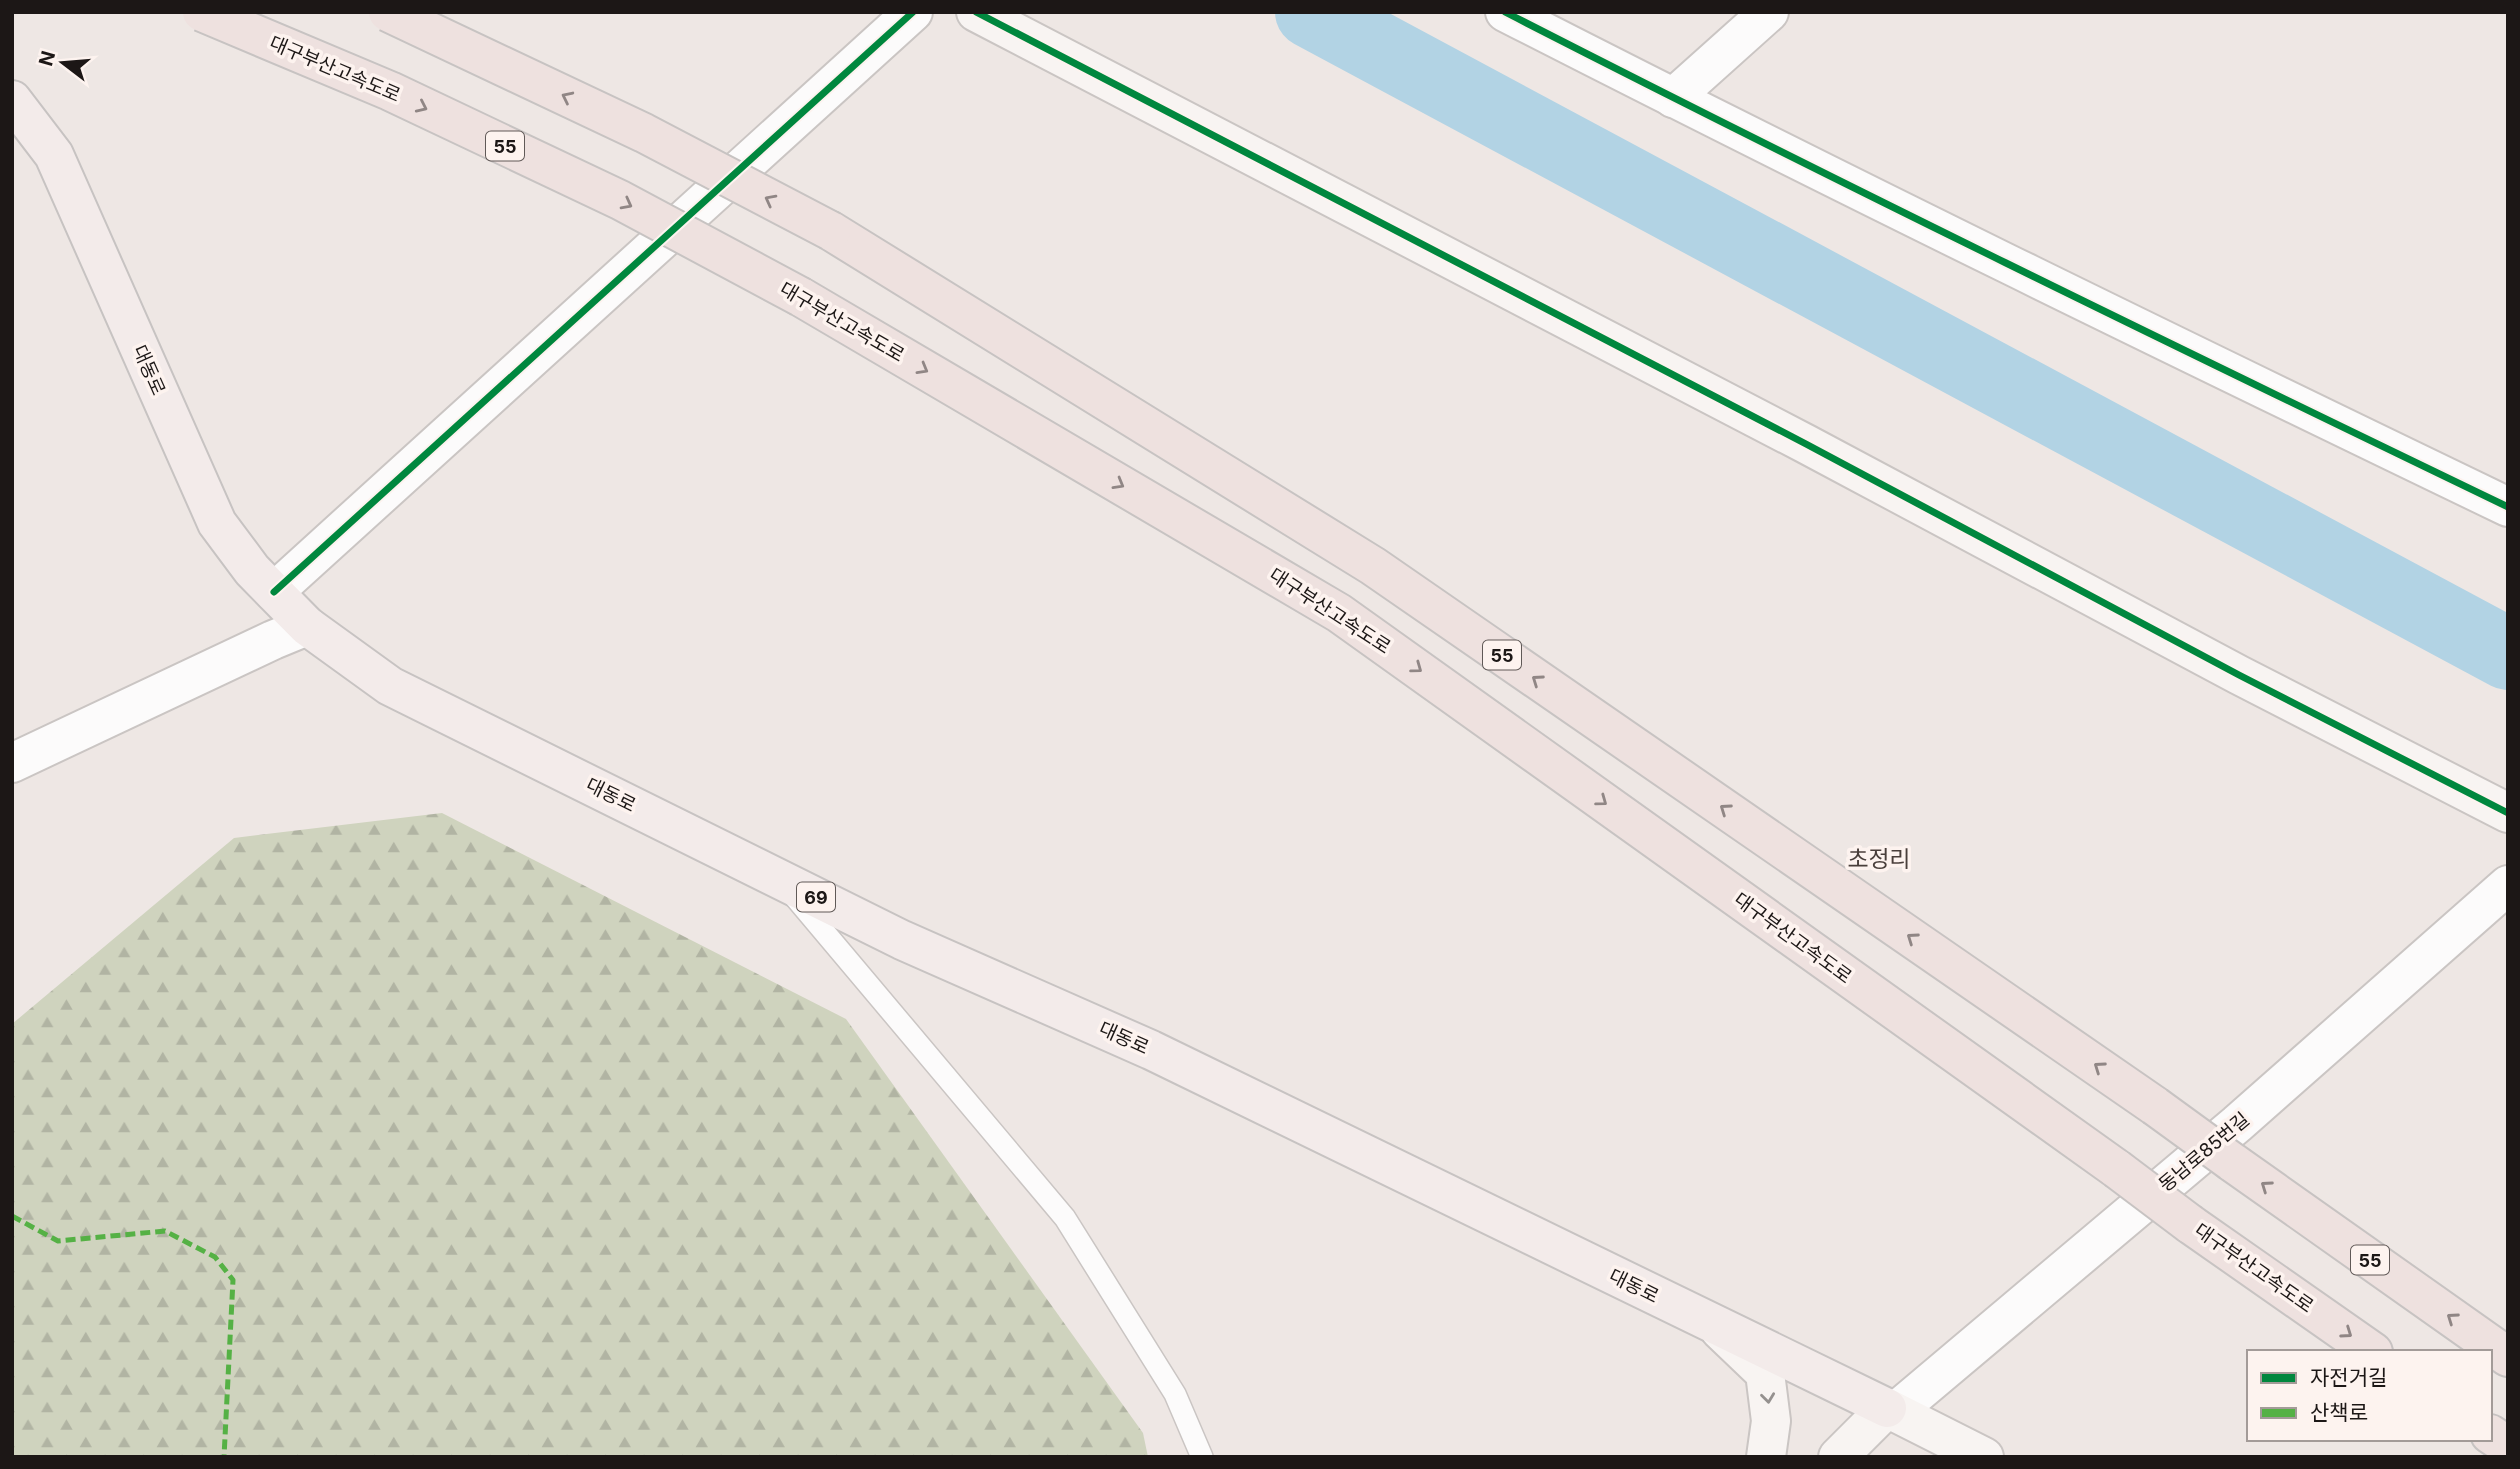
<svg xmlns="http://www.w3.org/2000/svg" width="2520" height="1469" font-family="Inter,'Noto Sans KR',sans-serif">
<style>
.forest{fill:url(#forest-firs)}
.lines{fill:none;stroke-linecap:round;stroke-linejoin:round}
.river{stroke:#b2d3e4;stroke-width:72}
.lane-casing{stroke:#cac5c3;stroke-width:24}
.street-casing{stroke:#cac5c3;stroke-width:42}
.secondary-casing{stroke:#cac5c3;stroke-width:42}
.primary-casing{stroke:#c7c3c2;stroke-width:42}
.highway-casing{stroke:#c7c3c2;stroke-width:42}
.lane{stroke:#fcfbfb;stroke-width:21}
.street{stroke:#fcfbfb;stroke-width:38}
.secondary{stroke:#f8f4f2;stroke-width:38}
.primary{stroke:#f3ebea;stroke-width:38}
.highway{stroke:#eee1df;stroke-width:38}
.highway-bridge-casing{stroke:#c7c3c2;stroke-width:42;stroke-linecap:butt}
.highway-bridge{stroke:#eee1df;stroke-width:38}
.quiet{stroke:#55b145;stroke-width:5;stroke-dasharray:10 5;stroke-linecap:butt}
.cycleway-casing{stroke:#fdf3ef;stroke-width:11}
.cycleway{stroke:#00873e;stroke-width:7}
.oneway{stroke:#908685}
.oneway2{stroke:#95918f}
.labels{text-anchor:middle;dominant-baseline:central;stroke-width:7;stroke-linejoin:round;paint-order:stroke}
.shield{fill:#fdf3ef;stroke:#605957;stroke-width:2}
.shield-label{font-size:18px;font-weight:bold;fill:#1c1716}
.street-label{font-size:19px;fill:#1c1716;stroke:#fdf3ef}
.quarter-label{font-size:23px;fill:#493f3b;stroke:#fdf3ef}
</style>
<defs>
<pattern id="forest-firs" width="22" height="20" patternUnits="userSpaceOnUse" patternTransform="scale(1.75)"><rect width="22" height="20" fill="#cfd3be"/><path d="M5 1l3.5 6h-7zM16 11l3.5 6h-7z" fill="#b1b4a3"/></pattern>
</defs>
<rect width="100%" height="100%" fill="#eee7e4"/>
<path class="forest" d="M442,813L846,1019L1143,1433L1148,1457H12V1024L234,838Z"/>
<g class="lines">
<path class="river" d="M1311,12L2508,654"/>
<g class="lane-casing">
<path id="lane" d="M794,896L1065,1218L1175,1394L1202,1457"/>
</g>
<g class="street-casing">
<g id="street">
<path d="M1505,12C1837,182 2172,345 2508,507"/>
<path d="M1673,98L1769,12"/>
<path d="M274,592L913,12"/>
<path d="M12,763L273,640L307,626"/>
<path d="M1895,1412L2237,1124L2508,885"/>
</g>
</g>
<g class="secondary-casing">
<g id="secondary">
<path d="M976,12L1806,444L2239,675L2508,813"/>
<path d="M1720,1330L1765,1373L1771,1421L1766,1457"/>
<path d="M1838,1457L1887,1408L1984,1457"/>
</g>
</g>
<g class="primary-casing">
<path id="primary" d="M12,100L54,155L217,523L252,570L307,626L390,686L902,940L1151,1050L1887,1408"/>
</g>
<g class="highway-casing">
<g id="highway">
<path d="M831,231L1373,566L2155,1106"/>
<path d="M801,297L1339,613L2117,1169"/>
<path d="M2232,1162L2508,1357"/>
<path d="M2190,1224L2373,1352"/>
<path d="M2490,1434L2508,1446"/>
</g>
</g>
<use href="#lane" class="lane"/>
<use href="#street" class="street"/>
<use href="#secondary" class="secondary"/>
<use href="#primary" class="primary"/>
<use href="#highway" class="highway"/>
<g class="highway-bridge-casing">
<g id="highway-bridge">
<path d="M202,12L390,91L620,200L801,297"/>
<path d="M388,12L644,133L831,231"/>
<path d="M2155,1106L2232,1162"/>
<path d="M2117,1169L2190,1224"/>
</g>
</g>
<use href="#highway-bridge" class="highway-bridge"/>
<path class="quiet" d="M12,1216L58,1241L165,1231L215,1257L233,1280L224,1457"/>
<g class="cycleway-casing">
<g id="cycleway">
<path d="M976,12L1806,444L2239,675L2508,813"/>
<path d="M1505,12C1837,182 2172,345 2508,507"/>
<path d="M274,592L913,12"/>
</g>
</g>
<use href="#cycleway" class="cycleway"/>
</g>
<defs><path id="oneway-chevron" d="M-2-3.5L2.5 0L-2 3.5" fill="none" stroke-width="1.6" stroke-linecap="round" stroke-linejoin="round" transform="scale(1.75)"/></defs>
<g class="oneway">
<use href="#oneway-chevron" transform="translate(567 97) rotate(-154)"/>
<use href="#oneway-chevron" transform="translate(422 107) rotate(25)"/>
<use href="#oneway-chevron" transform="translate(770 200) rotate(-152)"/>
<use href="#oneway-chevron" transform="translate(627 204) rotate(28)"/>
<use href="#oneway-chevron" transform="translate(923 369) rotate(30)"/>
<use href="#oneway-chevron" transform="translate(1119 484) rotate(30)"/>
<use href="#oneway-chevron" transform="translate(1417 668) rotate(36)"/>
<use href="#oneway-chevron" transform="translate(1537 680) rotate(-145)"/>
<use href="#oneway-chevron" transform="translate(1602 801) rotate(36)"/>
<use href="#oneway-chevron" transform="translate(1725 809) rotate(-145)"/>
<use href="#oneway-chevron" transform="translate(1912 938) rotate(-145)"/>
<use href="#oneway-chevron" transform="translate(2099 1067) rotate(-145)"/>
<use href="#oneway-chevron" transform="translate(2266 1186) rotate(-145)"/>
<use href="#oneway-chevron" transform="translate(2452 1318) rotate(-145)"/>
<use href="#oneway-chevron" transform="translate(2347 1333) rotate(35)"/>
</g>
<use class="oneway2" href="#oneway-chevron" transform="translate(1768 1398) rotate(83)"/>
<g class="labels">
<g class="shield">
<rect x="486" y="131.5" width="38" height="29" rx="5"/>
<rect x="1483" y="640.5" width="38" height="29" rx="5"/>
<rect x="797" y="882.5" width="38" height="29" rx="5"/>
<rect x="2351" y="1245.5" width="38" height="29" rx="5"/>
</g>
<g class="shield-label">
<text x="505" y="146">55</text>
<text x="1502" y="655">55</text>
<text x="816" y="897">69</text>
<text x="2370" y="1260">55</text>
</g>
<g class="street-label">
<text transform="translate(335 69) rotate(23)">대구부산고속도로</text>
<text transform="translate(842 322) rotate(30)">대구부산고속도로</text>
<text transform="translate(149 370) rotate(66)">대동로</text>
<text transform="translate(1330 611) rotate(33)">대구부산고속도로</text>
<text transform="translate(611 795) rotate(26)">대동로</text>
<text transform="translate(1793 938) rotate(36)">대구부산고속도로</text>
<text transform="translate(1124 1038) rotate(24)">대동로</text>
<text transform="translate(2204 1152) rotate(-40)">동남로85번길</text>
<text transform="translate(2254 1268) rotate(35)">대구부산고속도로</text>
<text transform="translate(1634 1286) rotate(26)">대동로</text>
</g>
<g class="quarter-label">
<text x="1879" y="859">초정리</text>
</g>
</g>
<rect width="2520" height="1469" fill="none" stroke="#1c1716" stroke-width="28"/>
<rect x="2247" y="1350" width="245" height="91" fill="#fdf3ef" stroke="#a39b98" stroke-width="2"/>
<rect x="2261" y="1373" width="35" height="10" fill="#00873e" stroke="#a39b98" stroke-width="2"/>
<text x="2310" y="1385" font-size="21" fill="#1c1716">자전거길</text>
<rect x="2261" y="1408" width="35" height="10" fill="#55b145" stroke="#a39b98" stroke-width="2"/>
<text x="2310" y="1420" font-size="21" fill="#1c1716">산책로</text>
<g transform="translate(63 63) rotate(286)" stroke="#fdf3ef" stroke-width="5" paint-order="stroke">
<path d="M0-5L12 26L0 18L-12 26Z" fill="#1c1716"/>
<text y="-10" font-size="19" font-weight="bold" text-anchor="middle" fill="#1c1716">N</text>
</g>
</svg>
